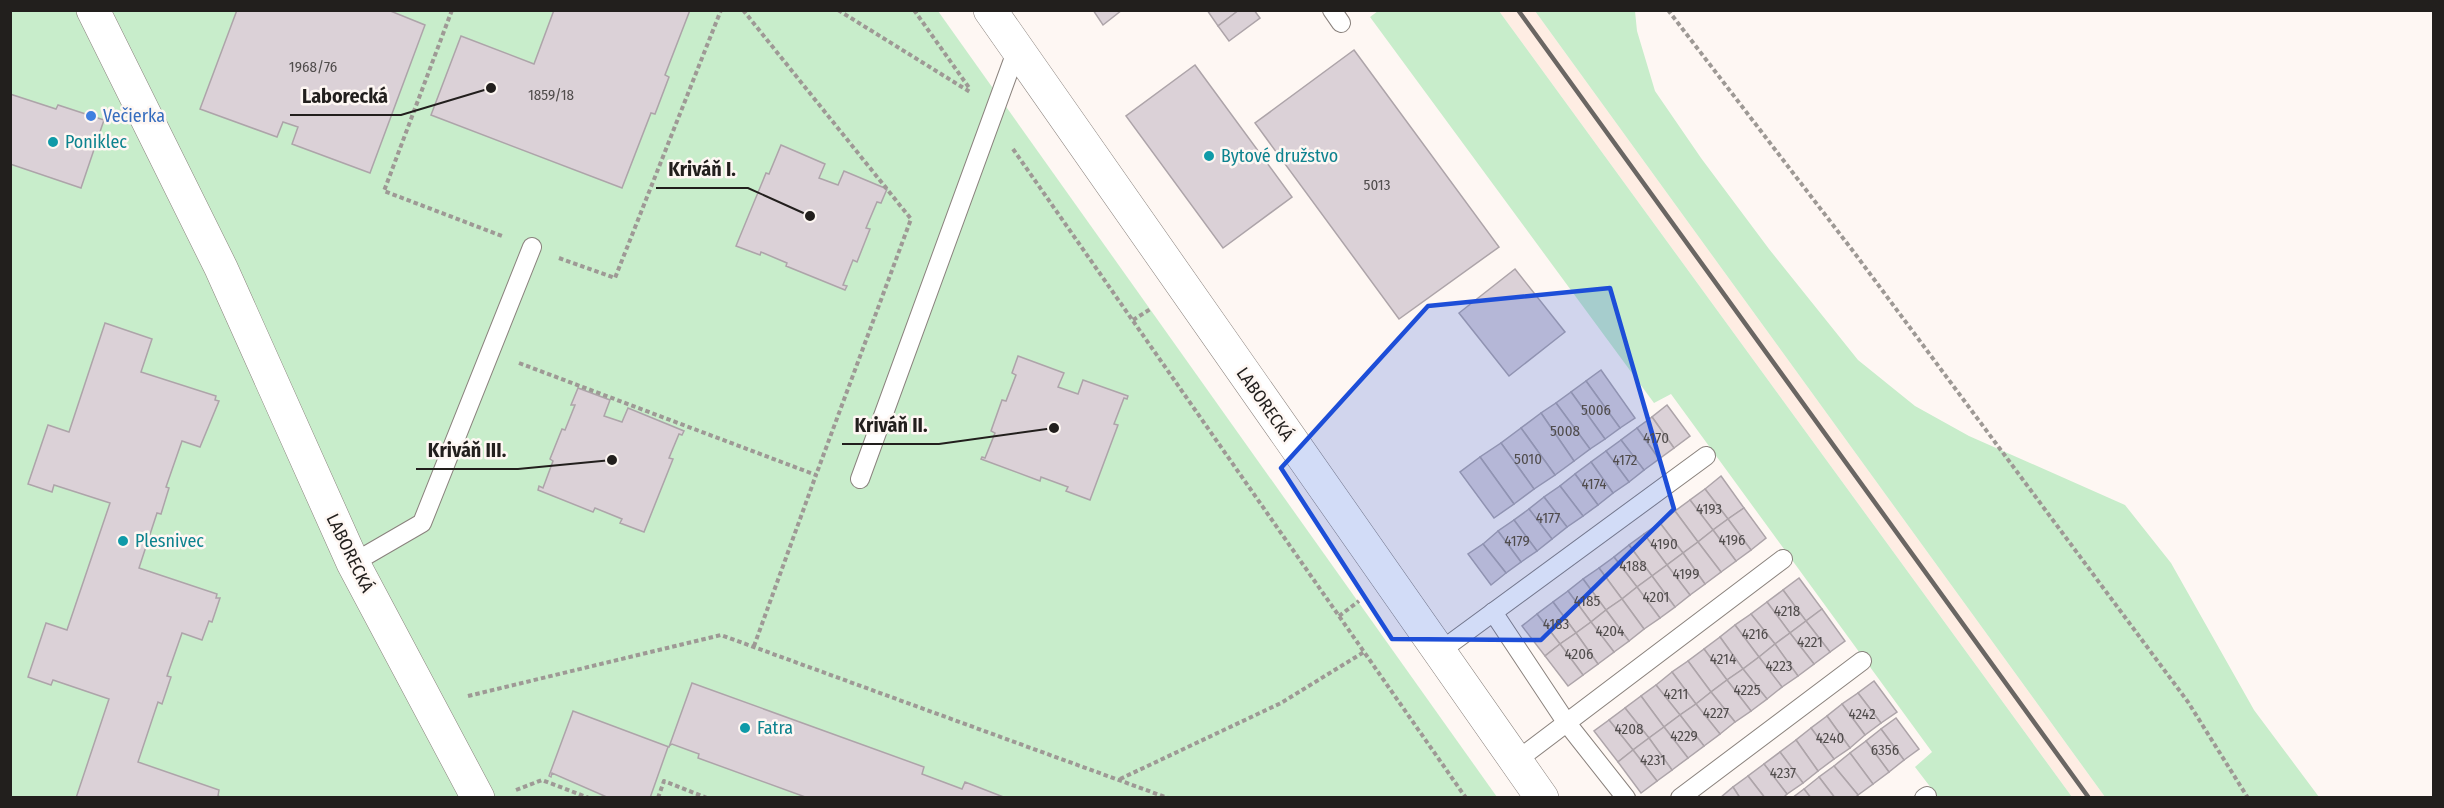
<svg xmlns="http://www.w3.org/2000/svg" width="2444" height="808" font-family="'Fira Sans Condensed',sans-serif">
<style>
.built{fill:#feede3}
.green{fill:#c8edcb}
.building{fill:#dbd1d7;stroke:#ada4a9;stroke-width:1.5}
.lines{fill:none;stroke-linecap:round;stroke-linejoin:round}
.service-casing{stroke:#8a827d;stroke-width:20}
.minor-casing{stroke:#8a827d;stroke-width:34}
.path{stroke:#9e9995;stroke-width:4;stroke-dasharray:4.5 3;stroke-linecap:butt}
.service{stroke:#fff;stroke-width:18}
.minor{stroke:#fff;stroke-width:33}
.rail{stroke:#6a6663;stroke-width:4.5}
.marked{fill:#1d4ed8;fill-opacity:0.2;stroke:#1d4ed8;stroke-width:4.5;stroke-linejoin:round}
.shop-dot{fill:#3f7fe0;stroke:#fef7f3;stroke-width:2}
.culture-dot{fill:#0f9aa8;stroke:#fef7f3;stroke-width:2}
.labels{text-anchor:middle;dominant-baseline:central;stroke-width:5;stroke-linejoin:round;paint-order:stroke}
.number-label{font-size:15px;fill:#504c4c}
.shop-label{font-size:18px;fill:#366cbe;stroke:#fef7f3;text-anchor:start}
.culture-label{font-size:18px;fill:#0d838f;stroke:#fef7f3;text-anchor:start}
.street-label{font-size:18px;fill:#221f1d;stroke:#fef7f3}
.leader{fill:none;stroke:#221f1d;stroke-width:2}
.callout-dot{fill:#221f1d;stroke:#fef7f3;stroke-width:2}
.callout-label{font-size:20px;text-anchor:middle;font-weight:bold;fill:#221f1d;stroke:#fef7f3;stroke-width:5;stroke-linejoin:round;paint-order:stroke}
</style>
<rect width="100%" height="100%" fill="#fef7f3"/>
<path class="built" d="M1499,11H1535L2105,797H2072Z"/>
<g class="green">
<path d="M10,11H938L1497,797H11Z"/>
<path d="M1378,11H1499L2072,797H1938L1915,767L1932,752L1671,394L1654,403L1370,17Z"/>
<path d="M1535,11H1635L1637,31L1655,91L1701,158L1769,249L1858,360L1915,406L1969,436L2125,505L2171,563L2254,710L2319,797H2105Z"/>
</g>
<g class="building">
<path d="M237,10H388L425,25L370,173L292,144L298,127L283,122L277,137L200,109Z"/>
<path d="M554,10H690L665,75L669,77L655,114L651,113L622,188L431,115L461,36L534,64Z"/>
<path d="M1093,10H1122L1103,25Z"/>
<path d="M1207,10H1239L1218,26Z"/>
<path d="M1239,10H1254L1260,18L1229,41L1218,26Z"/>
<path d="M1354,50L1499,247L1399,319L1255,123Z"/>
<path d="M1195,65L1292,197L1223,248L1126,116Z"/>
<path d="M10,94L56,109L58,105L104,120L81,188L10,164Z"/>
<path d="M781,145L825,164L819,178L838,185L844,171L887,189L881,203L877,202L866,228L870,229L857,262L853,260L843,285L847,286L845,290L786,266L787,263L761,252L760,255L736,246L766,173L769,174Z"/>
<path d="M1515,269L1565,332L1509,376L1459,313Z"/>
<path d="M105,323L152,339L141,372L216,396L215,400L219,401L200,447L182,441L166,487L169,488L161,514L157,513L139,568L217,594L216,598H220L212,622L209,621L202,640L182,633L167,676L171,677L162,704L158,702L138,762L219,790L218,796L223,798H76L109,699L53,680L51,685L28,677L46,623L67,630L110,503L54,485L52,492L28,484L48,425L69,432Z"/>
<path d="M1018,356L1064,373L1058,387L1078,394L1083,380L1128,396L1127,399L1124,398L1114,424L1118,425L1090,500L1066,491L1068,487L1041,477L1040,481L981,459L982,457L985,458L995,433L991,431L1002,400L1006,401L1016,375L1012,373Z"/>
<path d="M1601,370L1635,418L1620,428L1586,381Z"/>
<path d="M1586,381L1620,428L1605,439L1571,392Z"/>
<path d="M578,388L610,400L604,416L622,422L628,408L684,431L682,435L679,434L669,458L673,459L644,532L620,523L622,519L595,508L593,512L538,490L539,486L543,488L553,461L550,459L562,429L565,430L575,405H571Z"/>
<path d="M1571,392L1605,439L1590,449L1556,403Z"/>
<path d="M1556,403L1590,449L1574,461L1541,413Z"/>
<path d="M1667,405L1690,436L1674,448L1652,417Z"/>
<path d="M1541,413L1574,461L1555,475L1521,428Z"/>
<path d="M1652,417L1674,448L1659,459L1637,428Z"/>
<path d="M1521,428L1555,475L1534,489L1501,443Z"/>
<path d="M1637,428L1659,459L1644,470L1621,440Z"/>
<path d="M1621,440L1644,470L1629,482L1606,451Z"/>
<path d="M1501,443L1534,489L1514,504L1480,457Z"/>
<path d="M1606,451L1629,482L1613,493L1591,462Z"/>
<path d="M1480,457L1514,504L1494,518L1460,472Z"/>
<path d="M1591,462L1613,493L1598,505L1575,474Z"/>
<path d="M1575,474L1598,505L1583,516L1560,486Z"/>
<path d="M1721,476L1744,508L1728,519L1705,489Z"/>
<path d="M1560,486L1583,516L1567,527L1544,497Z"/>
<path d="M1705,489L1728,519L1713,530L1690,500Z"/>
<path d="M1544,497L1567,527L1552,539L1529,509Z"/>
<path d="M1690,500L1713,530L1698,542L1675,511Z"/>
<path d="M1744,508L1766,538L1751,550L1728,519Z"/>
<path d="M1529,509L1552,539L1537,551L1514,520Z"/>
<path d="M1675,511L1698,542L1683,553L1660,523Z"/>
<path d="M1728,519L1751,550L1736,561L1713,530Z"/>
<path d="M1514,520L1537,551L1521,562L1498,531Z"/>
<path d="M1660,523L1683,553L1667,565L1644,534Z"/>
<path d="M1713,530L1736,561L1721,572L1698,542Z"/>
<path d="M1498,531L1521,562L1506,573L1483,544Z"/>
<path d="M1644,534L1667,565L1652,576L1629,545Z"/>
<path d="M1698,542L1721,572L1705,584L1683,553Z"/>
<path d="M1483,544L1506,573L1491,585L1468,554Z"/>
<path d="M1629,545L1652,576L1637,587L1614,557Z"/>
<path d="M1683,553L1705,584L1690,595L1667,565Z"/>
<path d="M1614,557L1637,587L1622,599L1599,568Z"/>
<path d="M1667,565L1690,595L1675,607L1652,576Z"/>
<path d="M1599,568L1622,599L1606,610L1583,579Z"/>
<path d="M1652,576L1675,607L1660,618L1637,587Z"/>
<path d="M1799,578L1822,609L1806,621L1783,590Z"/>
<path d="M1583,579L1606,610L1591,622L1568,591Z"/>
<path d="M1637,587L1660,618L1644,629L1622,599Z"/>
<path d="M1783,590L1806,621L1790,633L1767,602Z"/>
<path d="M1568,591L1591,622L1576,633L1553,602Z"/>
<path d="M1622,599L1644,629L1629,641L1606,610Z"/>
<path d="M1553,602L1576,633L1560,644L1537,614Z"/>
<path d="M1767,602L1790,633L1775,644L1751,614Z"/>
<path d="M1822,609L1845,641L1830,652L1806,621Z"/>
<path d="M1606,610L1629,641L1614,652L1591,622Z"/>
<path d="M1537,614L1560,644L1545,656L1522,626Z"/>
<path d="M1751,614L1775,644L1759,657L1735,625Z"/>
<path d="M1806,621L1830,652L1814,664L1790,633Z"/>
<path d="M1591,622L1614,652L1598,664L1576,633Z"/>
<path d="M1735,625L1759,657L1743,669L1720,637Z"/>
<path d="M1576,633L1598,664L1583,675L1560,644Z"/>
<path d="M1790,633L1814,664L1798,676L1775,644Z"/>
<path d="M1720,637L1743,669L1727,680L1704,649Z"/>
<path d="M1560,644L1583,675L1568,686L1545,656Z"/>
<path d="M1775,644L1798,676L1782,687L1759,657Z"/>
<path d="M1704,649L1727,680L1711,692L1688,661Z"/>
<path d="M1759,657L1782,687L1767,699L1743,669Z"/>
<path d="M1688,661L1711,692L1696,704L1672,672Z"/>
<path d="M1743,669L1767,699L1751,711L1727,680Z"/>
<path d="M1672,672L1696,704L1680,715L1656,685Z"/>
<path d="M1727,680L1751,711L1735,722L1711,692Z"/>
<path d="M1874,681L1897,712L1881,723L1858,693Z"/>
<path d="M692,683L924,767L922,774L962,789L965,782L1006,798H808L698,758L699,754L672,744L668,747L650,798H609L552,773L551,777L549,776L573,711L669,747Z"/>
<path d="M1656,685L1680,715L1664,727L1641,696Z"/>
<path d="M1711,692L1735,722L1720,734L1696,704Z"/>
<path d="M1858,693L1881,723L1865,735L1842,704Z"/>
<path d="M1641,696L1664,727L1649,738L1625,708Z"/>
<path d="M1696,704L1720,734L1704,746L1680,715Z"/>
<path d="M1842,704L1865,735L1850,748L1827,716Z"/>
<path d="M1625,708L1649,738L1633,750L1609,720Z"/>
<path d="M1680,715L1704,746L1688,758L1664,727Z"/>
<path d="M1827,716L1850,748L1834,759L1811,728Z"/>
<path d="M1896,718L1919,749L1904,760L1881,729Z"/>
<path d="M1609,720L1633,750L1618,762L1594,731Z"/>
<path d="M1664,727L1688,758L1672,770L1649,738Z"/>
<path d="M1811,728L1834,759L1818,771L1796,740Z"/>
<path d="M1881,729L1904,760L1889,772L1866,741Z"/>
<path d="M1649,738L1672,770L1657,781L1633,750Z"/>
<path d="M1796,740L1818,771L1803,783L1780,752Z"/>
<path d="M1866,741L1889,772L1873,784L1850,753Z"/>
<path d="M1633,750L1657,781L1641,793L1618,762Z"/>
<path d="M1780,752L1803,783L1787,794L1764,764Z"/>
<path d="M1850,753L1873,784L1858,795L1834,766Z"/>
<path d="M1764,764L1787,794L1783,798H1765L1748,776Z"/>
<path d="M1834,766L1858,795L1855,798H1835L1819,777Z"/>
<path d="M1748,776L1765,798H1740L1733,787Z"/>
<path d="M1819,777L1835,798H1811L1804,789Z"/>
<path d="M1733,787L1740,798H1720Z"/>
<path d="M1804,789L1811,798H1792Z"/>
</g>
<g class="lines">
<g class="service-casing">
<g id="service">
<path d="M1332,10L1341,23"/>
<path d="M860,479L1017,49"/>
<path d="M353,563L422,523L532,247"/>
<path d="M1493,612L1566,722L1626,798"/>
<path d="M1439,652L1706,456"/>
<path d="M1516,761L1783,559"/>
<path d="M1680,798L1862,661"/>
<path d="M1924,798L1927,796"/>
</g>
</g>
<g class="minor-casing">
<g id="minor">
<path d="M93,10L221,268L353,563L478,798"/>
<path d="M990,10L1542,798"/>
</g>
</g>
<g class="path">
<path d="M452,10L384,191L502,236"/>
<path d="M743,10L911,219L816,475"/>
<path d="M838,10L970,92"/>
<path d="M914,10L970,89"/>
<path d="M1668,10L1856,255L2188,702L2248,798"/>
<path d="M1013,149L1466,798"/>
<path d="M559,258L615,278L721,10"/>
<path d="M1133,320L1152,308"/>
<path d="M519,363L816,475L754,646"/>
<path d="M1339,616L1359,601"/>
<path d="M468,696L721,635L1168,798"/>
<path d="M1120,779L1281,703L1364,652"/>
<path d="M516,790L542,780L589,798"/>
<path d="M658,798L664,781L707,798"/>
</g>
<use href="#service" class="service"/>
<use href="#minor" class="minor"/>
<path class="rail" d="M1518,10L2089,798"/>
</g>
<path class="marked" d="M1610,288L1674,509L1541,640L1392,639L1281,468L1428,306Z"/>
<circle class="shop-dot" cx="91" cy="116" r="6"/>
<g class="culture-dot">
<circle cx="53" cy="142" r="6"/>
<circle cx="1209" cy="156" r="6"/>
<circle cx="123" cy="541" r="6"/>
<circle cx="745" cy="728" r="6"/>
</g>
<g class="labels">
<g class="number-label">
<text x="313" y="67">1968/76</text>
<text x="551" y="95">1859/18</text>
<text x="1377" y="185">5013</text>
<text x="1596" y="410">5006</text>
<text x="1565" y="431">5008</text>
<text x="1656" y="438">4170</text>
<text x="1528" y="459">5010</text>
<text x="1625" y="460">4172</text>
<text x="1594" y="484">4174</text>
<text x="1709" y="509">4193</text>
<text x="1548" y="518">4177</text>
<text x="1732" y="540">4196</text>
<text x="1517" y="541">4179</text>
<text x="1664" y="544">4190</text>
<text x="1633" y="566">4188</text>
<text x="1686" y="574">4199</text>
<text x="1656" y="597">4201</text>
<text x="1587" y="601">4185</text>
<text x="1787" y="611">4218</text>
<text x="1556" y="624">4183</text>
<text x="1610" y="631">4204</text>
<text x="1755" y="634">4216</text>
<text x="1810" y="642">4221</text>
<text x="1579" y="654">4206</text>
<text x="1723" y="659">4214</text>
<text x="1779" y="666">4223</text>
<text x="1747" y="690">4225</text>
<text x="1676" y="694">4211</text>
<text x="1716" y="713">4227</text>
<text x="1862" y="714">4242</text>
<text x="1629" y="729">4208</text>
<text x="1684" y="736">4229</text>
<text x="1830" y="738">4240</text>
<text x="1885" y="750">6356</text>
<text x="1653" y="760">4231</text>
<text x="1783" y="773">4237</text>
</g>
<g class="shop-label">
<text x="103" y="116">Večierka</text>
</g>
<g class="culture-label">
<text x="65" y="142">Poniklec</text>
<text x="1221" y="156">Bytové družstvo</text>
<text x="135" y="541">Plesnivec</text>
<text x="757" y="728">Fatra</text>
</g>
<g class="street-label">
<text transform="translate(1265 404) rotate(55)">LABORECKÁ</text>
<text transform="translate(350 553) rotate(64)">LABORECKÁ</text>
</g>
</g>
<path class="leader" d="M491 88L401 115H290M810 216L748 188H656M1054 428L939 444H842M612 460L518 469H416"/>
<g class="callout-dot">
<circle cx="491" cy="88" r="6"/>
<circle cx="810" cy="216" r="6"/>
<circle cx="1054" cy="428" r="6"/>
<circle cx="612" cy="460" r="6"/>
</g>
<g class="callout-label">
<text x="345" y="103">Laborecká</text>
<text x="702" y="176">Kriváň I.</text>
<text x="891" y="432">Kriváň II.</text>
<text x="467" y="457">Kriváň III.</text>
</g>
<rect width="2444" height="808" fill="none" stroke="#221f1d" stroke-width="24"/>
</svg>
